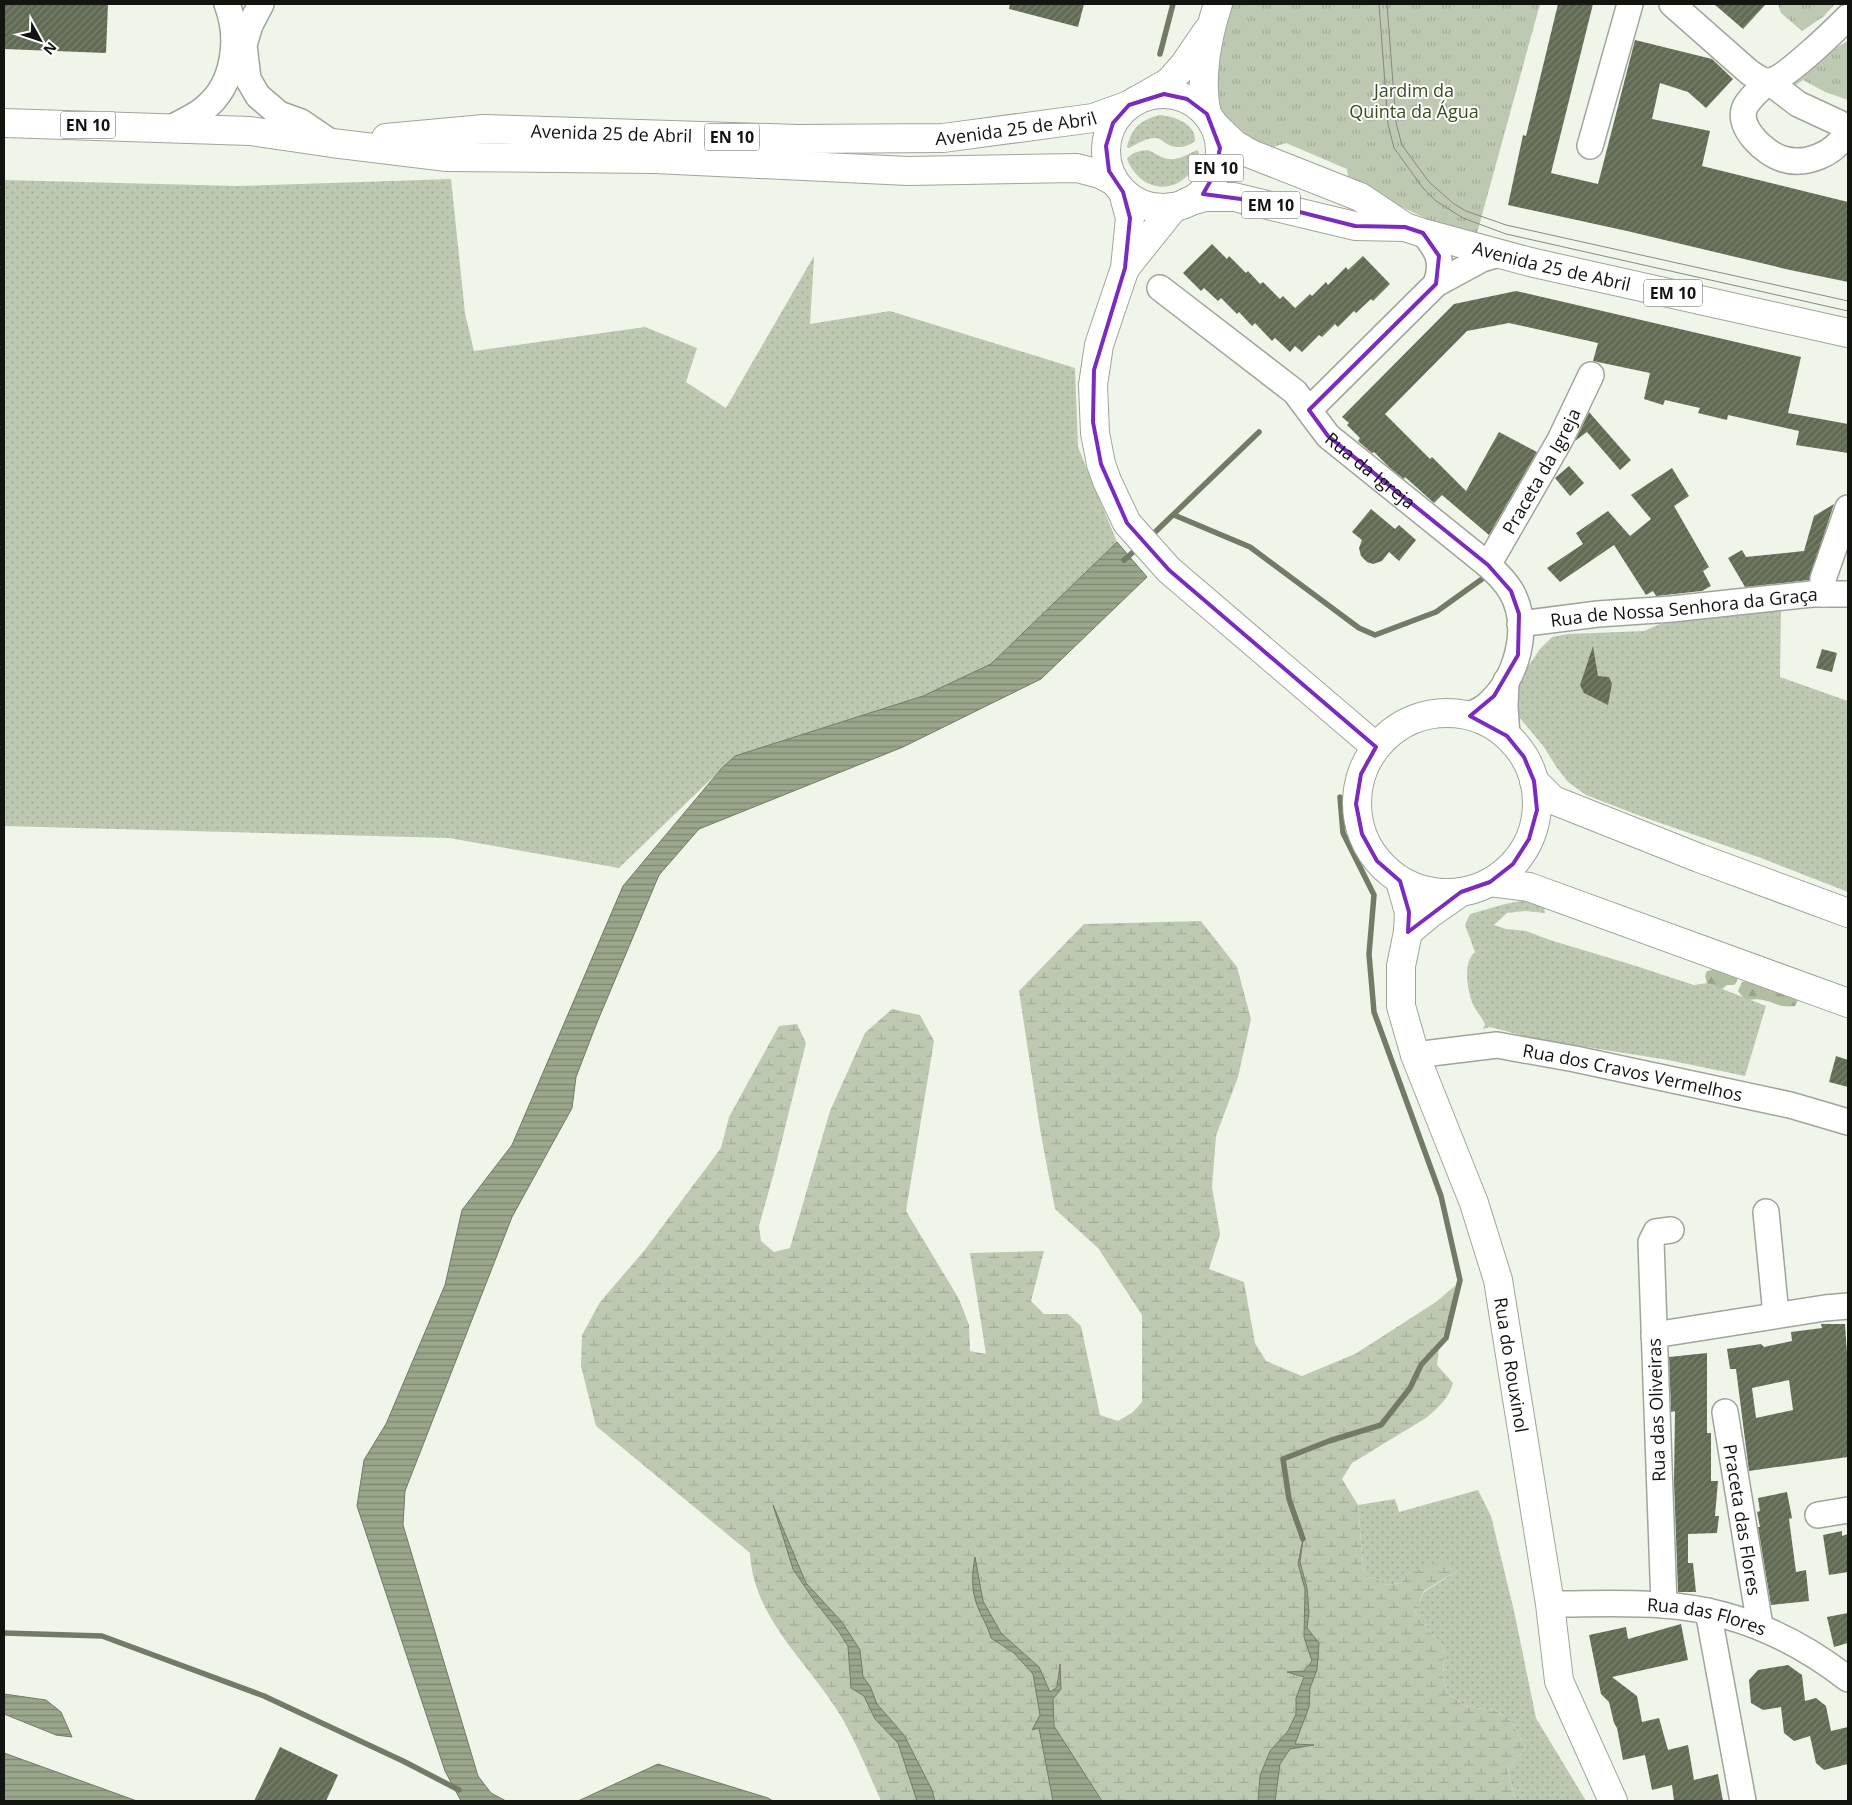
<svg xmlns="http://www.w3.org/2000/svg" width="1852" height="1805" font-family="'Open Sans',sans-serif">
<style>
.grass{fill:url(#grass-dots)}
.forest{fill:url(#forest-firs)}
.wetland{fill:url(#wetland-marsh)}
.park{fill:url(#park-tufts)}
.water{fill:url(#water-rules);stroke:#717b66}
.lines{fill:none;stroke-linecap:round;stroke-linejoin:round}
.stream{stroke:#717b66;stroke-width:5.5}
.building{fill:url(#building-hatch);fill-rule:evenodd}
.minor-casing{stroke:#a0a59b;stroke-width:28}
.major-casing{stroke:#a0a59b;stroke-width:30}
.minor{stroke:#fff;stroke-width:25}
.major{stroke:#fff;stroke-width:28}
.tram{stroke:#858981;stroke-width:1}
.marked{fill:none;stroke:#7b2cbf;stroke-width:4;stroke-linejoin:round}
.labels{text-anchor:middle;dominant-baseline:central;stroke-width:4;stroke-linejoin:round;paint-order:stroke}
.shield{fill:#fff;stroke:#595a58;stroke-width:1}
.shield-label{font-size:16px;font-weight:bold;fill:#121410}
.park-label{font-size:18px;fill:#3a4c1f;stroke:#fff}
.street-label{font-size:18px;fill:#121410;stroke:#fff}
</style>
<defs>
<pattern id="grass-dots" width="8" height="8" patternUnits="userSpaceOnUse" patternTransform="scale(1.25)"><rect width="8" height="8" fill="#bec9b2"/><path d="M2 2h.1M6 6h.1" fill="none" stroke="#a2ac98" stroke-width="1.8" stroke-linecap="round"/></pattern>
<pattern id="forest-firs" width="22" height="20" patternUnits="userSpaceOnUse" patternTransform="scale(1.25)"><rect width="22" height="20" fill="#b1bea2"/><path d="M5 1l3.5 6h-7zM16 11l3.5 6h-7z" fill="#97a28a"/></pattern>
<pattern id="wetland-marsh" width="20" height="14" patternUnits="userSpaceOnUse" patternTransform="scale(1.25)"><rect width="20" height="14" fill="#bec9b2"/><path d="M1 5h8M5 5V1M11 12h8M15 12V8" fill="none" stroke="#a2ac98"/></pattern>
<pattern id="park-tufts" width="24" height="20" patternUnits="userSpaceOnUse" patternTransform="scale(1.25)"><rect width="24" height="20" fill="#bec9b2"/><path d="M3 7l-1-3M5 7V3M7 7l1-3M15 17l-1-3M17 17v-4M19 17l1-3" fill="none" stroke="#a2ac98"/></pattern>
<pattern id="water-rules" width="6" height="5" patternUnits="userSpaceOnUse" patternTransform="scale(1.25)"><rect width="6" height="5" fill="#9aa78b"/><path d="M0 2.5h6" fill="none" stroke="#7c8770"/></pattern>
<pattern id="building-hatch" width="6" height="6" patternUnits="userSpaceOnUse" patternTransform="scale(1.25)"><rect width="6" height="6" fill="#606b52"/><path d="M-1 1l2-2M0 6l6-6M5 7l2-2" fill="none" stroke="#7a8270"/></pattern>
</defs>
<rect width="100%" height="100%" fill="#f0f5ea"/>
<g class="grass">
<path d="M1159,115C1173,116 1196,123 1195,141C1189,147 1176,149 1169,145C1164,143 1161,138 1155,138C1146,138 1137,144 1129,148L1127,147C1132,128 1139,121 1159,115Z"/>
<path d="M1147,150C1154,152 1156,155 1162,157C1175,163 1186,155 1197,150L1199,152C1190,195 1143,199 1127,159C1132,152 1139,151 1147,150Z"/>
<path d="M451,179L465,313L474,351L645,327L697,348L686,382L726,408L814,256L810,324L890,311L1075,368L1078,447L1117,542L991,664L923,696L735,756L619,868L449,838L4,826V180L238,186Z"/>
<path d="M1781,609L1780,677L1848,701V892L1761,858L1643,817L1586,795L1568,782L1557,768L1544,747L1519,717L1516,702L1520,678L1540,649L1552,637L1568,634L1644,631L1660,624Z"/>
<path d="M1526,900L1544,906L1545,913L1525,911L1507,913L1494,925L1506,929L1526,931L1550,940L1636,966L1694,985L1707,983L1766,1006L1745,1076L1668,1060L1536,1039L1490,1027L1483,1029L1485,1024C1481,1016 1475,1010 1472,1002C1467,988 1463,962 1475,952L1465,925L1470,914L1505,904Z"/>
<path d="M1478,1490L1491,1516L1514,1611L1536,1718L1586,1801H1516L1507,1770L1526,1748L1512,1722L1500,1713L1491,1709H1481L1465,1706L1448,1693L1443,1679L1444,1648L1430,1632L1415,1612L1424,1592L1457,1571L1409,1573L1400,1583L1386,1585L1373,1577L1364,1578L1358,1505L1395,1499L1399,1512Z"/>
</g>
<g class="forest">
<path d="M1714,966L1737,977V981L1734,985H1727L1722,989L1707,983L1705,976L1707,971L1712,970Z"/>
<path d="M1751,980L1798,1000L1795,1006C1779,1008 1777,1003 1763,1000C1751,997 1748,1005 1738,991L1742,982Z"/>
</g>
<path class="wetland" d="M1201,921L1237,967L1251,1019L1238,1077L1216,1136L1212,1187L1220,1234L1209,1269L1244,1282L1255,1343L1266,1361L1302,1376L1355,1354L1436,1302L1456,1285L1451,1312L1439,1349L1437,1365L1453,1383C1449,1398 1438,1408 1426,1418L1352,1463L1342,1479L1358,1505L1364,1578L1373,1577L1386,1585L1400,1583L1409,1573L1450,1559L1457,1571L1424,1591L1415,1612L1430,1632L1444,1648L1443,1679L1448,1693L1465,1706L1481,1709H1491L1500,1713L1512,1722L1526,1748L1507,1770L1516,1801H1275L1280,1764L1290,1749L1311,1745L1295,1744L1309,1707L1310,1688L1317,1670L1307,1628L1309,1612L1307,1588L1300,1562L1301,1551L1298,1564L1305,1589L1304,1637L1313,1661L1304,1671L1289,1672L1304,1677L1296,1698V1714L1288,1731L1270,1751L1260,1776L1258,1801H1102L1054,1726L1053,1699L1061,1689L1059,1668L1057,1687L1050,1692L1039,1667L1001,1633L983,1601L975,1559L977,1604L989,1629L991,1638L1014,1653L1033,1674L1040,1715L1033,1730L1039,1728L1053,1801H935L932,1790L904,1735L877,1704L870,1686L863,1677L860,1650L842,1622L806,1583L776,1512L793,1569L813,1599L839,1632L848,1646L851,1688L864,1696L875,1719L898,1743L917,1801H881C869,1774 857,1744 842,1718C811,1665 753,1619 750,1553L596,1426L581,1366L582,1335L600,1302L644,1251L721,1148L729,1117L779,1026L797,1024L806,1043L773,1176L759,1226L761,1241L774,1252L790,1248L830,1111L865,1033L892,1009L920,1015L934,1041L906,1211L959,1299L969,1325L970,1351L986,1354L970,1253L1044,1251L1031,1301L1044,1314H1068L1081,1326L1100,1415L1118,1421L1133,1412L1142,1402V1315L1098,1248L1055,1209L1040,1129L1019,991L1084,924Z"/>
<g class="park">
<path d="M1232,4H1540L1476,237L1438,224L1349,182L1347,169L1286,143L1270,148L1257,143L1227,123L1212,100V64Z"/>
<path d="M1778,4H1835L1823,17L1802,31L1781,13Z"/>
<path d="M1848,41V100L1825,92L1803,80L1792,88L1788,87L1821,52L1832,50Z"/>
</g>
<g class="water">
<path d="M1117,542L1147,577L1041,679L903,747L699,829L659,875L596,1025L576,1077L572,1108L512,1217L405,1491L403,1525L478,1776L491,1793L506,1801H461L445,1771L357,1506L364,1460L386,1424L445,1285L462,1210L512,1145L623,886L721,769L735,756L923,696L991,664Z"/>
<path d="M773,1505L806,1583L842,1622L860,1650L863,1677L870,1686L877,1704L904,1735L932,1790L935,1801H917L898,1743L875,1719L864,1696L851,1688L848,1646L839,1632L813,1599L793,1569Z"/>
<path d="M1303,1539L1300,1562L1307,1588L1309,1612L1307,1628L1319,1643L1317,1670L1310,1688L1309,1707L1295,1744L1314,1745L1290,1749L1280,1764L1275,1801H1258L1260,1776L1270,1751L1288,1731L1296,1714V1698L1304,1677L1287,1672L1304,1671L1312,1661L1304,1637L1305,1589L1298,1564Z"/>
<path d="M975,1557L983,1601L1001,1633L1039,1667L1050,1692L1057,1687L1060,1664L1061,1689L1053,1699L1054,1726L1102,1801H1053L1039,1728L1032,1730L1040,1715L1033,1674L1014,1653L991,1638C988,1626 981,1616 977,1605C971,1589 972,1573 975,1557Z"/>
<path d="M4,1694L46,1700L61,1712L72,1737L56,1735L4,1714Z"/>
<path d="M4,1753L137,1801H4Z"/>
<path d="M658,1764L768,1798L773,1801H578Z"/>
</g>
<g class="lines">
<g class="stream">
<path d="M1160,54L1173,4"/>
<path d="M1174,515L1250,547L1359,628L1375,635L1436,612L1482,579"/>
<path d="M1150,537L1259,432"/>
<path d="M1124,560L1140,546"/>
<path d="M1303,1539L1289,1499L1283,1459L1329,1441L1381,1425L1410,1388L1421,1365L1446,1338L1460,1280L1441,1196L1374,1012L1369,954L1374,895L1343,833L1340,797"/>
<path d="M4,1633L102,1636L264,1696L403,1761L459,1790"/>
</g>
</g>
<g class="building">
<path d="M4,4H108L106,53L4,49Z"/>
<path d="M1010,4H1084L1078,27L1009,9Z"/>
<path d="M1558,4H1593L1551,173L1598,184L1635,40L1712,59L1733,79L1706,108L1688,92L1660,83L1652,119L1710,131L1702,166L1848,202V282L1790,270L1627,231L1508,205L1523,135L1526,136Z"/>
<path d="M1714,4H1766L1743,29Z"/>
<path d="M1212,244L1227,259L1229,256L1246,273L1248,271L1260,284L1263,282L1280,299L1283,296L1295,308L1310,294L1312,296L1326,282L1328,285L1346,267L1348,270L1363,256L1390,284L1373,301L1371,299L1356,313L1354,311L1338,327L1335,324L1322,337L1319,335L1302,352L1295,346L1290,352L1275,338L1272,341L1255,323L1252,326L1239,312L1237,314L1221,298L1218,301L1204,288L1201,291L1183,273Z"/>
<path d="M1516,291L1801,357L1788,413L1848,424V453L1796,445L1799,431L1728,415L1727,420L1698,413L1700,408L1665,400L1663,405L1644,399L1650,373L1593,361L1598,343L1509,323L1467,331L1385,414L1430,459L1432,457L1466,491L1499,432L1537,452L1489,535L1442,495L1434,503L1405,477L1404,479L1390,468L1374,452L1372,453L1358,441L1360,438L1347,425L1349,423L1342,417L1454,304Z"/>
<path d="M1589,412L1631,460L1620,470L1587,432L1575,441Z"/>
<path d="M1569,466L1584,483L1570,496L1555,478Z"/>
<path d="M1672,468L1689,496L1674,506L1709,567L1703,571L1711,586L1702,591L1656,596L1653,591L1646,595L1614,545L1560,582L1547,568L1583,544L1576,533L1608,511L1630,536L1651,519L1631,495Z"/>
<path d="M1834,504L1809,580L1745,587L1728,558L1742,550L1746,557L1804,551L1814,516Z"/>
<path d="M1371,509L1395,529L1399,525L1416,540L1399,561L1389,552L1382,561L1373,564L1367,562L1361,556L1359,548L1362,540L1352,532Z"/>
<path d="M1593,646L1598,676L1609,677L1612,684L1608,705L1584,693L1580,685Z"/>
<path d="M1822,649L1837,653L1832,672L1816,668Z"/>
<path d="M1836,1056L1848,1060V1087L1829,1082Z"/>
<path d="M1821,1324H1845L1848,1368V1457L1749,1471L1736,1369H1730L1727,1349L1761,1344L1764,1347L1792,1341L1791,1332L1822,1328ZM1789,1380L1793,1410L1756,1418L1752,1388Z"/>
<path d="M1707,1353V1433H1711V1481H1718L1715,1516H1719L1717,1533L1688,1534V1563H1693L1696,1592H1678L1674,1482L1675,1411L1671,1412L1669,1357Z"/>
<path d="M1787,1492L1792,1518L1789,1519L1796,1572L1806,1570L1809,1601L1771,1605L1758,1527H1760L1757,1512L1760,1511L1758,1498Z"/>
<path d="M1842,1531V1536L1848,1534V1572L1829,1575L1823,1535Z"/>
<path d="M1848,1613V1643L1834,1647L1827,1617Z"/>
<path d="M1681,1624L1688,1660L1612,1677L1637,1696L1642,1722L1659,1718L1668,1750L1688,1745L1694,1780L1718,1774L1723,1801H1674L1672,1785L1652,1790L1645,1755L1623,1760L1617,1728L1614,1723L1609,1702L1601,1694L1589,1635L1626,1627L1628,1639Z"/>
<path d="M1788,1665L1802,1675L1805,1701L1816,1698L1826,1706L1831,1731L1848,1727V1764L1824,1770L1816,1763L1810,1736L1794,1741L1784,1733L1781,1707L1763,1710L1751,1703L1749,1680L1758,1670Z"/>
<path d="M280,1747L338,1775L326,1801H254Z"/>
</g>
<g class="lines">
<g class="minor-casing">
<g id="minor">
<path d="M261,4L250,25L244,45L248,79L258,96L279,114L301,122L332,143"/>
<path d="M1672,4L1749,72C1755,76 1762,82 1770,81C1786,78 1835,30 1848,17"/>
<path d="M1768,81L1798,104L1839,123L1844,127L1846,133C1835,154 1806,166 1783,159C1765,154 1736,127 1745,107C1750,97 1761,89 1768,81Z"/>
<path d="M172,128C183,121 196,116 205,108C235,84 240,38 227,4"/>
<path d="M1590,146L1630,4"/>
<path d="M1423,233C1438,250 1444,262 1436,284"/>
<path id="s1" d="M1160,288L1295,392L1328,436L1488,565C1497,573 1505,581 1511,591C1532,627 1517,680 1486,706C1481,710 1475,712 1469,716"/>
<path d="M1309,410L1436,284L1482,259L1499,254"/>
<path id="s2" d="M1488,565L1560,440L1591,375"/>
<path d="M1823,594V579L1848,508"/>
<path id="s3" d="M1520,624L1598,614L1672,609L1812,594H1848"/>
<path d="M1506,681L1505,706L1507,736"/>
<path id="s4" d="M1415,1055L1497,1045L1575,1059L1790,1105L1848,1122"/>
<path d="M1766,1212L1776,1315"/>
<path d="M1654,1335L1825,1308L1848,1306"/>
<path id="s5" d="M1725,1412L1760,1626"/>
<path d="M1818,1515L1848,1510"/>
<path id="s6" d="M1550,1604C1588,1604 1627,1602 1664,1605C1734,1610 1794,1637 1848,1679"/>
<path d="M1664,1605L1651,1242L1656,1232L1671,1230"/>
<path d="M1708,1611L1743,1801"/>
</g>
</g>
<g class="major-casing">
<g id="major">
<circle cx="1163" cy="151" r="57"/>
<path d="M1143,97L1169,82L1184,65L1208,30"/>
<path d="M1207,114C1199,80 1207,37 1218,4"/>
<path d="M4,123L250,131L332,143L447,157L655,159L908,171L1077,168L1100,174L1115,182"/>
<path id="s7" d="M1213,124L1234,144L1251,154L1360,197L1405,227L1423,233L1530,262L1848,333"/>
<path id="s8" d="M386,138L484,129L797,139L943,138L1093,118L1129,105"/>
<path d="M1123,192L1130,218L1125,268L1099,345L1093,385L1095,433L1101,464L1107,481L1127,523L1169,570L1376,747"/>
<path d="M1187,202L1205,197H1234L1355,226L1405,227"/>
<path d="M1126,267L1174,207"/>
<circle cx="1447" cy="803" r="90"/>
<path d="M1534,781L1553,800L1699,858L1848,913"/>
<path id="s9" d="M1400,881L1409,912L1408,932L1401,966V1006L1415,1055L1474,1203L1498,1280L1550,1604L1559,1681L1613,1801"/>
<path d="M1490,882L1529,887L1848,1003"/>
<path d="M1408,932L1431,913L1461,892"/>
</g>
</g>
<use href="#minor" class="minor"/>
<use href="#major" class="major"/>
<g class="tram">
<path d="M1379,4L1388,124L1394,148L1423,188L1436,201L1463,218L1506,234L1848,311"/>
<path d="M1387,4L1396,123L1402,145L1429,182L1454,204L1466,211L1506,225L1848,301"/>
</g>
</g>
<path class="marked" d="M1164,94L1187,99L1207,114L1220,148L1215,173L1203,194L1256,201L1355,226L1405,227L1423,233L1439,256L1436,284L1309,410L1328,436L1488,565L1511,591L1519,614L1518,655L1494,696L1470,716L1507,736L1524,757L1534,781L1537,810L1529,839L1513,864L1490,882L1461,892L1408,932L1409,912L1400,881L1377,861L1362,834L1356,804L1361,774L1376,747L1169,570L1127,523L1101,464L1093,422L1094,370L1125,268L1130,218L1123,192L1109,171L1106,146L1113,123L1129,105Z"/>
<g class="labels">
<g class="shield">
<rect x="60.5" y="111.5" width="55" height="27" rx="4"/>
<rect x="704.5" y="123.5" width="55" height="27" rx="4"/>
<rect x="1188.5" y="154.5" width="55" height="27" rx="4"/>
<rect x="1242" y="191.5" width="58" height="27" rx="4"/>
<rect x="1644" y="279.5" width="58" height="27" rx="4"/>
</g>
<g class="shield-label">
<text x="88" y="125">EN 10</text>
<text x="732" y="137">EN 10</text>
<text x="1216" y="168">EN 10</text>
<text x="1271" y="205">EM 10</text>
<text x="1673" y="293">EM 10</text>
</g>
<g class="park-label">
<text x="1414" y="90">Jardim da<tspan x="1414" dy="21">Quinta da Água</tspan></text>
</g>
<g class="street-label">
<text stroke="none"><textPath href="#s8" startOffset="631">Avenida 25 de Abril</textPath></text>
<text stroke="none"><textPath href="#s8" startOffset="226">Avenida 25 de Abril</textPath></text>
<text stroke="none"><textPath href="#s7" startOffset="372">Avenida 25 de Abril</textPath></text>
<text stroke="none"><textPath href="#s1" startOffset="280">Rua da Igreja</textPath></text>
<text stroke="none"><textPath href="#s2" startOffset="108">Praceta da Igreja</textPath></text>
<text stroke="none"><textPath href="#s3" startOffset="165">Rua de Nossa Senhora da Graça</textPath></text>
<text stroke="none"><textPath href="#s4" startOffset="221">Rua dos Cravos Vermelhos</textPath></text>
<text stroke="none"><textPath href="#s9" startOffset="504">Rua do Rouxinol</textPath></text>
<text transform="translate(1656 1410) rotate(-92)">Rua das Oliveiras</text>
<text stroke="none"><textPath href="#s5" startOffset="109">Praceta das Flores</textPath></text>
<text stroke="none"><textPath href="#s6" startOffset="158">Rua das Flores</textPath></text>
</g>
</g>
<rect width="1852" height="1805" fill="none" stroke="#121410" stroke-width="10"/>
<g transform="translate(40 40) rotate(130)" stroke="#ffffff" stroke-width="4" paint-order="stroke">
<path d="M0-4L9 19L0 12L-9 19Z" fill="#121410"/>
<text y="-8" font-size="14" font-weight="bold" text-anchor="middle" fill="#121410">N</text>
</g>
</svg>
